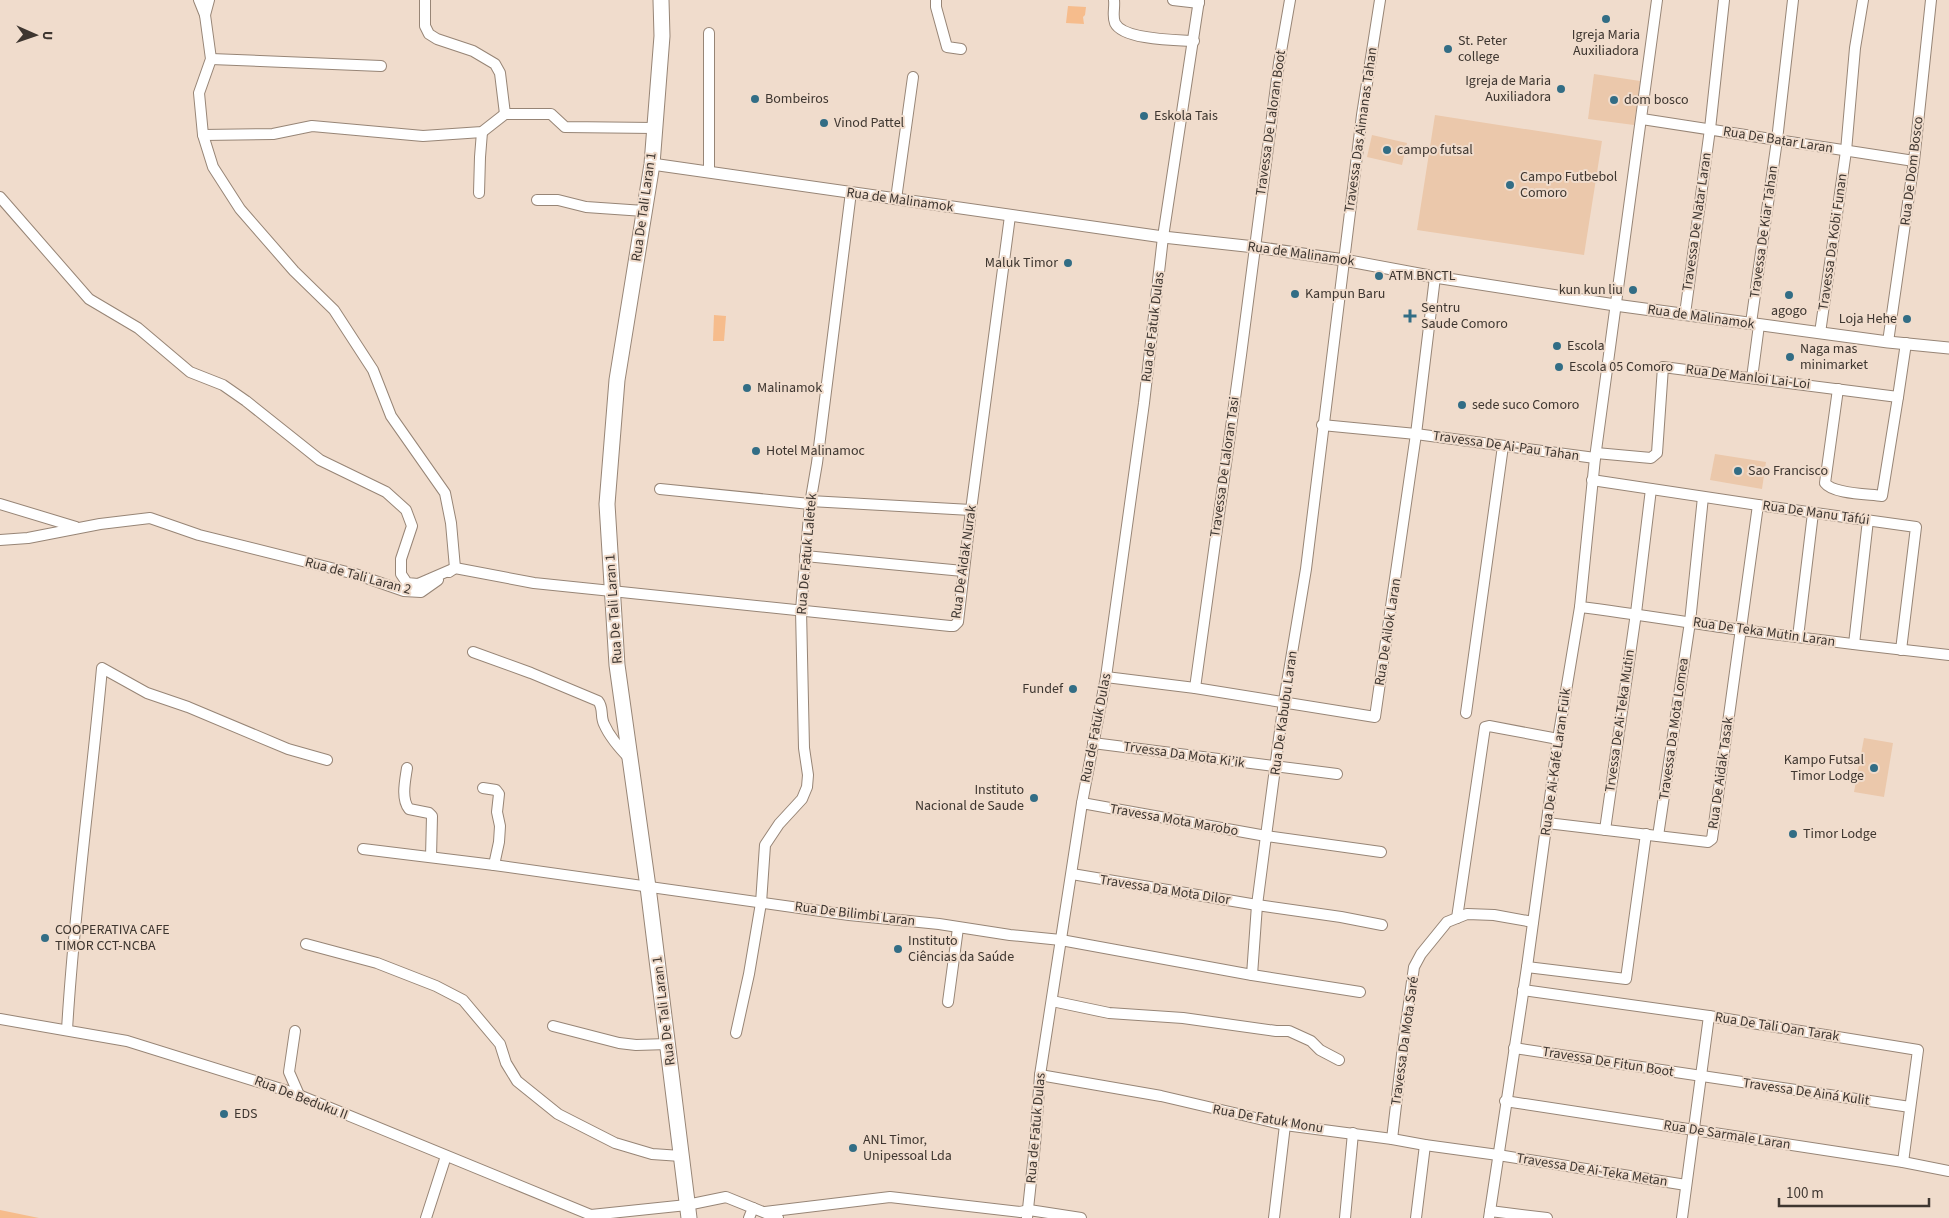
<svg xmlns="http://www.w3.org/2000/svg" width="1949" height="1218" font-family="'Source Sans 3',sans-serif">
<style>
.green{fill:#ebc8ab}
.water{fill:#f6bc8c}
.lines{fill:none;stroke-linecap:round;stroke-linejoin:round}
.minor-casing{stroke:#978576;stroke-width:12}
.tertiary-casing{stroke:#978576;stroke-width:13}
.primary-casing{stroke:#978576;stroke-width:17}
.minor{stroke:#fff;stroke-width:10}
.tertiary{stroke:#fff;stroke-width:11}
.primary{stroke:#fff;stroke-width:15}
.poi-dot{fill:#326d85;stroke:#f0dccc;stroke-width:2}
.labels{text-anchor:middle;dominant-baseline:central;stroke-width:4;stroke-linejoin:round;paint-order:stroke}
.poi-label{font-size:14px;fill:#3e3630;stroke:#f0dccc;text-anchor:start}
.street-label{font-size:14px;fill:#3e3630;stroke:#f0dccc}
</style>
<rect width="100%" height="100%" fill="#f0dccc"/>
<g class="green">
<path d="M1594,74L1640,81L1634,125L1588,119Z"/>
<path d="M1435,115L1602,141L1584,255L1417,230Z"/>
<path d="M1372,135L1407,143L1402,165L1367,157Z"/>
<path d="M1715,454L1766,462L1762,489L1710,480Z"/>
<path d="M1864,738L1893,743L1884,797L1854,792Z"/>
</g>
<g class="water">
<path d="M1068,6L1086,7L1085,15L1083,17L1084,24L1066,23Z"/>
<path d="M714,315L726,316L724,341H713Z"/>
<path d="M0,1210L39,1218H0Z"/>
</g>
<g class="lines">
<g class="minor-casing">
<g id="minor">
<path d="M199,0L205,15L211,59L199,93L203,135L213,167L240,209L294,271L334,310L373,370L391,416L445,493L451,523L455,568L449,572"/>
<path d="M425,0V26L429,34L437,39L473,51L495,64L500,73L505,114H551L565,127L654,128"/>
<path d="M936,0V7L947,47L961,49"/>
<path d="M1114,0C1115,8 1112,16 1115,23C1123,40 1176,40 1194,41"/>
<path d="M1173,0L1199,3"/>
<path d="M205,15L209,0"/>
<path d="M211,59L381,66"/>
<path d="M1642,119L1914,161"/>
<path d="M203,135L273,134L312,126L423,136L482,132L505,114"/>
<path d="M709,172V33"/>
<path d="M479,193L480,157L482,132"/>
<path d="M0,197L89,299L138,328L190,372L223,385L246,401L320,460L386,492L406,510L412,526L401,559V574L407,583L418,584L455,568L534,583L950,626H954L958,622L971,510L1010,216"/>
<path d="M896,199L913,77"/>
<path d="M537,200H558L586,207L644,211"/>
<path d="M1685,314L1710,129L1724,0"/>
<path d="M1751,323L1777,140L1793,0"/>
<path d="M1820,333L1846,151L1855,48L1863,0"/>
<path d="M1888,342L1914,161L1931,0"/>
<path d="M1752,378L1759,325"/>
<path d="M1838,389L1825,483C1833,494 1868,494 1882,496L1898,397"/>
<path d="M1322,425L1416,434L1595,458"/>
<path d="M1596,453L1651,458L1657,453L1663,367L1898,397L1906,343"/>
<path d="M1592,480L1758,505L1916,527L1901,650"/>
<path d="M660,489L810,504"/>
<path d="M810,501L971,510"/>
<path d="M0,504L76,527"/>
<path d="M0,540L28,538L100,524L150,518L199,535L355,574L404,591L421,592L438,580"/>
<path d="M805,556L963,571"/>
<path d="M1580,607C1629,613 1678,621 1727,628C1801,638 1875,647 1949,655"/>
<path d="M1798,637L1813,513"/>
<path d="M1854,644L1868,520"/>
<path d="M473,652L531,673L598,701C604,708 600,716 604,724C610,738 620,749 631,760"/>
<path d="M1106,677L1195,688L1375,717L1416,434L1435,277"/>
<path d="M1195,688L1241,355L1279,63L1290,0"/>
<path d="M1466,713L1503,446"/>
<path d="M1093,743L1337,774"/>
<path d="M407,768C405,781 401,799 409,809L429,813L432,816L431,857"/>
<path d="M483,788L496,790L499,794L497,812L500,826L499,842L494,865"/>
<path d="M1082,803L1266,836L1381,852"/>
<path d="M1547,823L1708,842L1712,839L1758,505"/>
<path d="M1605,830L1636,613L1651,489"/>
<path d="M1658,836L1690,622L1703,497"/>
<path d="M363,849L494,865L849,915L939,924L1010,935L1061,940L1252,975L1257,905L1266,836L1284,701L1306,569L1362,115L1380,0"/>
<path d="M1072,874L1257,905L1341,917L1382,925"/>
<path d="M1457,918L1485,727L1489,726L1558,739"/>
<path d="M306,944L377,963L436,986L463,1000L500,1044L506,1063L517,1081L558,1114L615,1143L652,1154L681,1156"/>
<path d="M1527,967L1626,979L1646,834"/>
<path d="M1252,975L1360,992"/>
<path d="M1523,990L1709,1016L1918,1050L1903,1162"/>
<path d="M1052,1001L1109,1013L1183,1018L1276,1031H1289L1311,1041L1320,1050L1339,1060"/>
<path d="M948,1002L958,928"/>
<path d="M0,1019L127,1041L294,1093L591,1215L687,1205L726,1197L778,1218"/>
<path d="M553,1026L619,1043L636,1045L668,1044"/>
<path d="M67,1030C74,909 91,789 102,668L147,693L188,707L288,749L327,760"/>
<path d="M295,1031L289,1072L299,1095"/>
<path d="M736,1033L749,974L761,903L765,845L779,824L802,799L807,787L808,775L804,748L801,610L810,504L817,463L851,192"/>
<path d="M1514,1048L1910,1107"/>
<path d="M1040,1075L1161,1096L1285,1125L1392,1139L1425,1145L1498,1155L1686,1185"/>
<path d="M1505,1101L1903,1162L1949,1171"/>
<path d="M1392,1139L1403,1046L1414,967L1421,954L1447,922L1467,914L1494,915L1533,922"/>
<path d="M1490,1211L1547,1218"/>
<path d="M765,1212L890,1197L1020,1212L1029,1210L1081,1218"/>
<path d="M426,1218L446,1156"/>
<path d="M749,1218L753,1208"/>
<path d="M1027,1218L1035,1144L1040,1075L1082,803L1106,677L1144,403L1163,237L1199,0"/>
<path d="M1274,1218L1285,1125"/>
<path d="M1345,1218L1353,1133"/>
<path d="M1416,1218L1425,1145"/>
<path d="M1489,1218L1527,967L1558,739L1580,607L1595,458L1657,0"/>
<path d="M1682,1218L1709,1016"/>
</g>
</g>
<g class="tertiary-casing">
<path id="tertiary" d="M652,164L1163,237L1255,247L1344,260L1435,277L1615,305L1888,342L1949,348"/>
</g>
<g class="primary-casing">
<path id="primary" d="M661,0L662,36L652,164L617,380L607,504L617,665L648,887L689,1218"/>
</g>
<use href="#minor" class="minor"/>
<use href="#tertiary" class="tertiary"/>
<use href="#primary" class="primary"/>
</g>
<g class="poi-dot">
<circle cx="1606" cy="19" r="5"/>
<circle cx="1448" cy="49" r="5"/>
<circle cx="1561" cy="89" r="5"/>
<circle cx="755" cy="99" r="5"/>
<circle cx="1614" cy="100" r="5"/>
<circle cx="1144" cy="116" r="5"/>
<circle cx="824" cy="123" r="5"/>
<circle cx="1387" cy="150" r="5"/>
<circle cx="1510" cy="185" r="5"/>
<circle cx="1068" cy="263" r="5"/>
<circle cx="1379" cy="276" r="5"/>
<circle cx="1633" cy="290" r="5"/>
<circle cx="1295" cy="294" r="5"/>
<circle cx="1789" cy="295" r="5"/>
<path d="M1407.5 308.5h5v5h5v5h-5v5h-5v-5h-5v-5h5z"/>
<circle cx="1907" cy="319" r="5"/>
<circle cx="1557" cy="346" r="5"/>
<circle cx="1790" cy="357" r="5"/>
<circle cx="1559" cy="367" r="5"/>
<circle cx="747" cy="388" r="5"/>
<circle cx="1462" cy="405" r="5"/>
<circle cx="756" cy="451" r="5"/>
<circle cx="1738" cy="471" r="5"/>
<circle cx="1073" cy="689" r="5"/>
<circle cx="1874" cy="768" r="5"/>
<circle cx="1034" cy="798" r="5"/>
<circle cx="1793" cy="834" r="5"/>
<circle cx="45" cy="938" r="5"/>
<circle cx="898" cy="949" r="5"/>
<circle cx="224" cy="1114" r="5"/>
<circle cx="853" cy="1148" r="5"/>
</g>
<g class="labels">
<g class="poi-label">
<text x="1606" y="35" text-anchor="middle">Igreja Maria<tspan x="1606" dy="16">Auxiliadora</tspan></text>
<text x="1458" y="41">St. Peter<tspan x="1458" dy="16">college</tspan></text>
<text x="1551" y="81" text-anchor="end">Igreja de Maria<tspan x="1551" dy="16">Auxiliadora</tspan></text>
<text x="765" y="99">Bombeiros</text>
<text x="1624" y="100">dom bosco</text>
<text x="1154" y="116">Eskola Tais</text>
<text x="834" y="123">Vinod Pattel</text>
<text x="1397" y="150">campo futsal</text>
<text x="1520" y="177">Campo Futbebol<tspan x="1520" dy="16">Comoro</tspan></text>
<text x="1058" y="263" text-anchor="end">Maluk Timor</text>
<text x="1389" y="276">ATM BNCTL</text>
<text x="1623" y="290" text-anchor="end">kun kun liu</text>
<text x="1305" y="294">Kampun Baru</text>
<text x="1421" y="308">Sentru<tspan x="1421" dy="16">Saude Comoro</tspan></text>
<text x="1789" y="311" text-anchor="middle">agogo</text>
<text x="1897" y="319" text-anchor="end">Loja Hehe</text>
<text x="1567" y="346">Escola</text>
<text x="1800" y="349">Naga mas<tspan x="1800" dy="16">minimarket</tspan></text>
<text x="1569" y="367">Escola 05 Comoro</text>
<text x="757" y="388">Malinamok</text>
<text x="1472" y="405">sede suco Comoro</text>
<text x="766" y="451">Hotel Malinamoc</text>
<text x="1748" y="471">Sao Francisco</text>
<text x="1063" y="689" text-anchor="end">Fundef</text>
<text x="1864" y="760" text-anchor="end">Kampo Futsal<tspan x="1864" dy="16">Timor Lodge</tspan></text>
<text x="1024" y="790" text-anchor="end">Instituto<tspan x="1024" dy="16">Nacional de Saude</tspan></text>
<text x="1803" y="834">Timor Lodge</text>
<text x="55" y="930">COOPERATIVA CAFE<tspan x="55" dy="16">TIMOR CCT-NCBA</tspan></text>
<text x="908" y="941">Instituto<tspan x="908" dy="16">Ciências da Saúde</tspan></text>
<text x="234" y="1114">EDS</text>
<text x="863" y="1140">ANL Timor,<tspan x="863" dy="16">Unipessoal Lda</tspan></text>
</g>
<g class="street-label">
<text transform="translate(1271 123) rotate(-82)">Travessa De Laloran Boot</text>
<text transform="translate(1361 130) rotate(-82)">Travessa Das Aimanas Tahan</text>
<text transform="translate(1778 140) rotate(9)">Rua De Batar Laran</text>
<text transform="translate(1912 171) rotate(-83)">Rua De Dom Bosco</text>
<text transform="translate(900 200) rotate(8)">Rua de Malinamok</text>
<text transform="translate(644 207) rotate(-82)">Rua De Tali Laran 1</text>
<text transform="translate(1697 222) rotate(-82)">Travessa De Natar Laran</text>
<text transform="translate(1764 232) rotate(-82)">Travessa De Kiar Tahan</text>
<text transform="translate(1833 242) rotate(-82)">Travessa Da Kobi Funan</text>
<text transform="translate(1301 254) rotate(8)">Rua de Malinamok</text>
<text transform="translate(1701 317) rotate(8)">Rua de Malinamok</text>
<text transform="translate(1153 327) rotate(-83)">Rua de Fatuk Dulas</text>
<text transform="translate(1748 377) rotate(7)">Rua De Manloi Lai-Loi</text>
<text transform="translate(1506 446) rotate(8)">Travessa De Ai-Pau Tahan</text>
<text transform="translate(1225 467) rotate(-82)">Travessa De Laloran Tasi</text>
<text transform="translate(1816 513) rotate(8)">Rua De Manu Tafúi</text>
<text transform="translate(807 554) rotate(-85)">Rua De Fatuk Laletek</text>
<text transform="translate(964 562) rotate(-82)">Rua De Aidak Nurak</text>
<text transform="translate(358 576) rotate(15)">Rua de Tali Laran 2</text>
<text transform="translate(614 609) rotate(-94)">Rua De Tali Laran 1</text>
<text transform="translate(1388 632) rotate(-81)">Rua De Ailok Laran</text>
<text transform="translate(1764 632) rotate(8)">Rua De Teka Mutin Laran</text>
<text transform="translate(1284 713) rotate(-82)">Rua De Kabubu Laran</text>
<text transform="translate(1620 721) rotate(-82)">Trvessa De Ai-Teka Mutin</text>
<text transform="translate(1096 728) rotate(-79)">Rua de Fatuk Dulas</text>
<text transform="translate(1674 729) rotate(-82)">Travessa Da Mota Lomea</text>
<text transform="translate(1184 755) rotate(8)">Trvessa Da Mota Ki’ik</text>
<text transform="translate(1556 762) rotate(-82)">Rua De Ai-Kafé Laran Fuik</text>
<text transform="translate(1721 773) rotate(-82)">Rua De Aidak Tasak</text>
<text transform="translate(1174 820) rotate(10)">Travessa Mota Marobo</text>
<text transform="translate(1165 890) rotate(9)">Travessa Da Mota Dilor</text>
<text transform="translate(855 914) rotate(7)">Rua De Bilimbi Laran</text>
<text transform="translate(664 1011) rotate(-97)">Rua De Tali Laran 1</text>
<text transform="translate(1777 1027) rotate(9)">Rua De Tali Oan Tarak</text>
<text transform="translate(1405 1041) rotate(-82)">Travessa Da Mota Saré</text>
<text transform="translate(1608 1062) rotate(9)">Travessa De Fitun Boot</text>
<text transform="translate(1806 1092) rotate(8)">Travessa De Ainá Kulit</text>
<text transform="translate(301 1098) rotate(21)">Rua De Beduku II</text>
<text transform="translate(1268 1119) rotate(10)">Rua De Fatuk Monu</text>
<text transform="translate(1036 1128) rotate(-85)">Rua de Fatuk Dulas</text>
<text transform="translate(1727 1135) rotate(9)">Rua De Sarmale Laran</text>
<text transform="translate(1592 1170) rotate(9)">Travessa De Ai-Teka Metan</text>
</g>
</g>
<g transform="translate(35 35) rotate(92)" stroke="#f0dccc" stroke-width="4" paint-order="stroke">
<path d="M0-4L9 19L0 12L-9 19Z" fill="#3e3630"/>
<text y="-8" font-size="14" font-weight="bold" text-anchor="middle" fill="#3e3630">U</text>
</g>
<path d="M1779 1198v8h150v-8" fill="none" stroke="#3e3630" stroke-width="2.5"/>
<text x="1786" y="1198" font-size="15" fill="#3e3630" stroke="#f0dccc" stroke-width="4" paint-order="stroke">100 m</text>
</svg>
